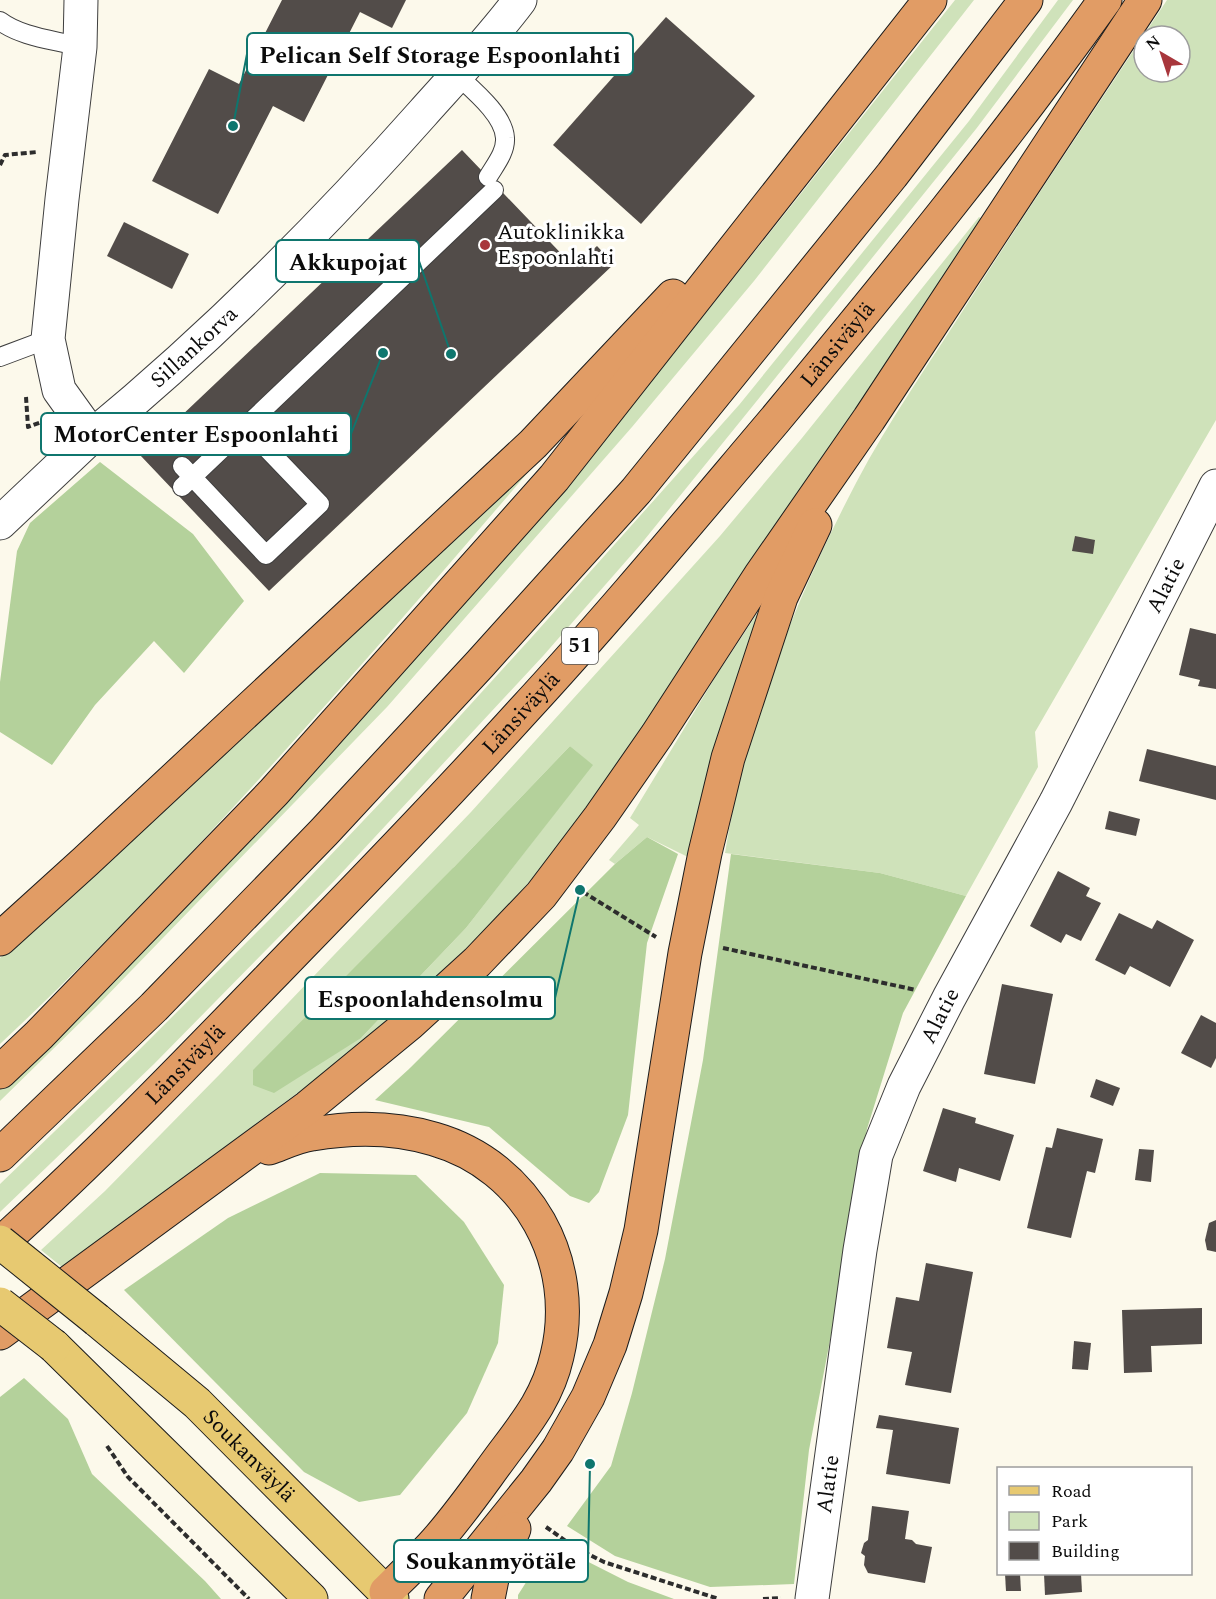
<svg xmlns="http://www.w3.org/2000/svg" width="1216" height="1599" font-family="Spectral,serif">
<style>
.green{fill:#cfe2ba;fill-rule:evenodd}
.forest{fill:#b4d19b}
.building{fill:#524c49}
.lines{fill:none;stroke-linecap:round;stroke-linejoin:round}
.service-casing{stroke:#3e3e3e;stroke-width:20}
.minor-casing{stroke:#3e3e3e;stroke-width:35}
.primary-casing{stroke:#1c1c1c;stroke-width:35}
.motorway-casing{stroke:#1c1c1c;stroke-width:35}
.path{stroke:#2d2d2d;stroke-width:4;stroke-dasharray:6 3;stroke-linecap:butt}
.service{stroke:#fff;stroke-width:18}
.minor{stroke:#fff;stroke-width:33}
.primary{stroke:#e7c971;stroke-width:33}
.motorway{stroke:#e19c65;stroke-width:33}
.primary-bridge-casing{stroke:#1c1c1c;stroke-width:35;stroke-linecap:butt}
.primary-bridge{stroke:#e7c971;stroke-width:33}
.poi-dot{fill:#a8363c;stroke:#fff;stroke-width:2}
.labels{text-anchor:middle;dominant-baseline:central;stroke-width:6;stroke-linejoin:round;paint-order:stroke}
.shield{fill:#fff;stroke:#545454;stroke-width:1.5}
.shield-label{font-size:21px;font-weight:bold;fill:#0b0b0b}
.poi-label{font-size:22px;fill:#0b0b0b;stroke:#fff;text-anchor:start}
.street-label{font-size:22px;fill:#0b0b0b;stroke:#fff}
.leader{fill:none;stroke:#0f766e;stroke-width:2}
.callout-dot{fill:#0f766e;stroke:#fff;stroke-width:2}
.callout{fill:#fff;stroke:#0f766e;stroke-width:2}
.callout-label{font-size:24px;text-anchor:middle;font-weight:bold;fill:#0b0b0b}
</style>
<rect width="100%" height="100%" fill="#fcf9eb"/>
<g class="green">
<path d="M955,0H974L754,281L632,427L387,707L97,1006L0,1101V1088L94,997L705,314Z"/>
<path d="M1058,0H1073L976,129L743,418L641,544L543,656L335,880L154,1064L0,1212V1184L136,1053L270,919L400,782L531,638L739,405L969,121Z"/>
<path d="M1167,0H1216V420L1035,732L1038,767L966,896L880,873L725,853C745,724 796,598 856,483C889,420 931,361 969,301C1034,200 1101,100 1167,0ZM1144,36H1180V72H1144Z"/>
<path d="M979,217L982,219L783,524L561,846L476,942L357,1049L62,1267L41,1250L105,1191L220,1074L471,812L720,536L802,438ZM570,746L592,765L466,928L361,1038L454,867Z"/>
<path d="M537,462C365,662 193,863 0,1044V958Z"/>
<path d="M764,603C753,638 738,671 727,706C712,756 698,806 688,857L647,837L615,864L609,860L639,825L630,818L716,676Z"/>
</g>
<g class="forest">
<path d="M100,462L193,534L244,601L184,673L154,641L95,705L52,765L0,732V682L17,551L30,523Z"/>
<path d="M570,746L593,765L466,928L361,1038L274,1093L253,1085V1070L454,867Z"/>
<path d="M647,837L678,854L647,943L628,1115L599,1192L589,1203L570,1196L489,1127L375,1100L409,1069L615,864Z"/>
<path d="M731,854L880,873L966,896L903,1013L867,1129L845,1262L809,1450L794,1584L710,1587L615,1556L567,1526L611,1466L632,1393L665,1259L703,1060Z"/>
<path d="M320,1173L416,1175L464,1222L504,1285L498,1343L467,1413L400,1495L359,1502L304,1472L124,1290L228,1218Z"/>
<path d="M24,1378L68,1419L92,1474L205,1581L221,1599H0V1397Z"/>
<path d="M551,1543L628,1582L674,1599H518V1595Z"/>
</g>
<g class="building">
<path d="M282,0H406L392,28L360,12L304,122L273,106L218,214L152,181L209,69L239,84Z"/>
<path d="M666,17L755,96L641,224L553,145Z"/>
<path d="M462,150L574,267L597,246L614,264L269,591L140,455Z"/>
<path d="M124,222L189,254L172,289L107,256Z"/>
<path d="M1075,536L1095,540L1093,554L1072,551Z"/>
<path d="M1190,628L1216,634V689L1198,686L1200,680L1179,675Z"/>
<path d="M1147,749L1216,766V800L1139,781Z"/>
<path d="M1109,811L1140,819L1136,836L1105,829Z"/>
<path d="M1058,871L1090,888L1086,896L1101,903L1081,941L1066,934L1061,943L1030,926Z"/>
<path d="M1119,913L1152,929L1157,920L1194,940L1170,987L1130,966L1125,975L1095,960Z"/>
<path d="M1002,984L1053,994L1035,1084L984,1074Z"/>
<path d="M1201,1015L1216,1023V1058L1211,1068L1181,1053Z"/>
<path d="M1096,1079L1120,1088L1113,1106L1090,1097Z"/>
<path d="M943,1108L976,1118L975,1123L1014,1135L1000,1181L959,1168L956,1182L923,1171Z"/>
<path d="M1057,1128L1103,1139L1095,1173L1087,1171L1071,1238L1027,1228L1046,1147L1052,1148Z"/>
<path d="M1139,1149L1154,1150L1151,1182L1135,1180Z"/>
<path d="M1216,1220V1252L1207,1250L1205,1240L1209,1223Z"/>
<path d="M926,1263L973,1272L951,1393L905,1385L912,1352L887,1348L896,1297L919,1301Z"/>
<path d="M1202,1308V1344L1151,1346L1152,1372L1124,1373L1122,1310Z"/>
<path d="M1074,1341L1091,1343L1088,1370L1072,1369Z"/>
<path d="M879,1415L959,1428L950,1484L886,1474L893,1430L876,1428Z"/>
<path d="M872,1506L909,1511L905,1539L912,1540L916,1544L932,1547L925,1583L868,1573L864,1565L865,1556L861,1553L864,1543L868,1540Z"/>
<path d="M1005,1574H1020L1021,1591H1006Z"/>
<path d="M1044,1574H1081L1082,1592L1045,1595Z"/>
</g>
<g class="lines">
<g class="service-casing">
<g id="service">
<path d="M0,21C21,37 55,40 80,47"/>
<path d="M457,75C473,90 504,115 505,138C506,152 495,165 488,177"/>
<path d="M0,357L48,339"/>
<path d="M127,407L157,440"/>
<path d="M182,466L266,555L320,504L246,427"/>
<path d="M182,487L494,190"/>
</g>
</g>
<g class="minor-casing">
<g id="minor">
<path id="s1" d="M81,0L80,47L62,199L48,339L59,390L92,436C211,338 320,229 422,114C456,76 490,40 520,0"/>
<path d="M0,523L92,436"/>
<path id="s2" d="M812,1599L860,1250L876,1155L904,1086L949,998L1056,802L1216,486"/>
</g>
</g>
<g class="primary-casing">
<g id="primary">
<path id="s3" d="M97,1320L197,1403L392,1599"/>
<path d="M54,1346L311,1599"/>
</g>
</g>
<g class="motorway-casing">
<g id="motorway">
<path d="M0,939L86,861L533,444L673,296"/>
<path d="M0,1072L39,1035L274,792L554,478L930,0"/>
<path d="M269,1148C283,1143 298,1136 312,1134C352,1127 395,1127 434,1139C528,1166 580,1262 557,1356C548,1396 527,1422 503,1454C480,1485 457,1519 431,1547C416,1563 401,1577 386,1592"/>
<path d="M0,1155L154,1007L324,832L480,664L636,491L892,175L1026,0"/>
<path id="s4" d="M0,1244C110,1145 212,1037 315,931C385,859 454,787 522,712C609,618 691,519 774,421C888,284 1001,145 1105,0"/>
<path d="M0,1333L308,1107L409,1024L477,962L541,895L600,817L657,735L760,576L869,419L1145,0"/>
<path d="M441,1599L536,1481L558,1450L588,1397L610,1345L626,1293L641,1230L685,953L705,853L728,758L781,597L815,525"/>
<path d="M488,1599L493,1574L514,1529"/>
</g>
</g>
<g class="path">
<path d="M0,165L5,155L37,152"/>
<path d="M26,397L28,427L44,421"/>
<path d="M583,892L656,937"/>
<path d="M723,948L916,990"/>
<path d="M107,1446L128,1477L249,1599"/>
<path d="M546,1527L574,1547L604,1562L719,1599"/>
<path d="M763,1599L781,1598"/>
</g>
<use href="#service" class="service"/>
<use href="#minor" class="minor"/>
<use href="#primary" class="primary"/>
<use href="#motorway" class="motorway"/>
<g class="primary-bridge-casing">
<g id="primary-bridge">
<path d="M0,1242L97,1320"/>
<path d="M0,1304L54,1346"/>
</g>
</g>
<use href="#primary-bridge" class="primary-bridge"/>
</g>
<circle class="poi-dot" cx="485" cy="245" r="6"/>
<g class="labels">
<rect class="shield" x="562" y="628" width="36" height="36" rx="4.5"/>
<g class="shield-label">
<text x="580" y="646">51</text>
</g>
<g class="poi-label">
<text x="497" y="232">Autoklinikka<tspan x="497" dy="25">Espoonlahti</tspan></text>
</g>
<g class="street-label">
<text stroke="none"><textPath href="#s4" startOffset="1230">Länsiväylä</textPath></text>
<text stroke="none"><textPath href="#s1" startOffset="585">Sillankorva</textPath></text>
<text stroke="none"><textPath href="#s2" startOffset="1088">Alatie</textPath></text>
<text stroke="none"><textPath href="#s4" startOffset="744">Länsiväylä</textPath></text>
<text stroke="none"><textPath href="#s2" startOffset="602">Alatie</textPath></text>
<text stroke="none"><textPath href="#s4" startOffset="258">Länsiväylä</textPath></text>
<text stroke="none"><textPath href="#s3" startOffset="204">Soukanväylä</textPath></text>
<text stroke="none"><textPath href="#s2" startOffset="116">Alatie</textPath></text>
</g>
</g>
<path class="leader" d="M233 126L247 54M451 354L419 261M383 353L351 434M580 890L555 998M590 1464L588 1561"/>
<g class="callout-dot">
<circle cx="233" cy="126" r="6"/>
<circle cx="451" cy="354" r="6"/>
<circle cx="383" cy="353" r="6"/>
<circle cx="580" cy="890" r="6"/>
<circle cx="590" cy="1464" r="6"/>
</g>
<g class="callout">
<rect x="247" y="33" width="386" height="42" rx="6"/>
<rect x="276" y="240" width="143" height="42" rx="6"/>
<rect x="41" y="413" width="310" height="42" rx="6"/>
<rect x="305" y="977" width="250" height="42" rx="6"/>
<rect x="394" y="1540" width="194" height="42" rx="6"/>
</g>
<g class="callout-label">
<text x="440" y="63">Pelican Self Storage Espoonlahti</text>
<text x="348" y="270">Akkupojat</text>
<text x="196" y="442">MotorCenter Espoonlahti</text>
<text x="430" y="1007">Espoonlahdensolmu</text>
<text x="491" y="1569">Soukanmyötäle</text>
</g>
<rect x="997" y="1467" width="195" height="108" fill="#ffffff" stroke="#9d9d9d" stroke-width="1.5"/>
<rect x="1009" y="1486" width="30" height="9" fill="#e7c971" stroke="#9d9d9d" stroke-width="1.5"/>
<text x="1051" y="1497" font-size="18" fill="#0b0b0b">Road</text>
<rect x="1009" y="1512" width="30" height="18" fill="#cfe2ba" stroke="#9d9d9d" stroke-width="1.5"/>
<text x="1051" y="1527" font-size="18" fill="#0b0b0b">Park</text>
<rect x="1009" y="1542" width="30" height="18" fill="#524c49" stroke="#9d9d9d" stroke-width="1.5"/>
<text x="1051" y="1557" font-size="18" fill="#0b0b0b">Building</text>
<g transform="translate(1162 54) rotate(321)"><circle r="28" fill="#ffffff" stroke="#9d9d9d" stroke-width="1.5"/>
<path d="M0-4.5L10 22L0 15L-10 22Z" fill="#a8363c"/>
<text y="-9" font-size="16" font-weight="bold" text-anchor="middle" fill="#0b0b0b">N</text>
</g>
</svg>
